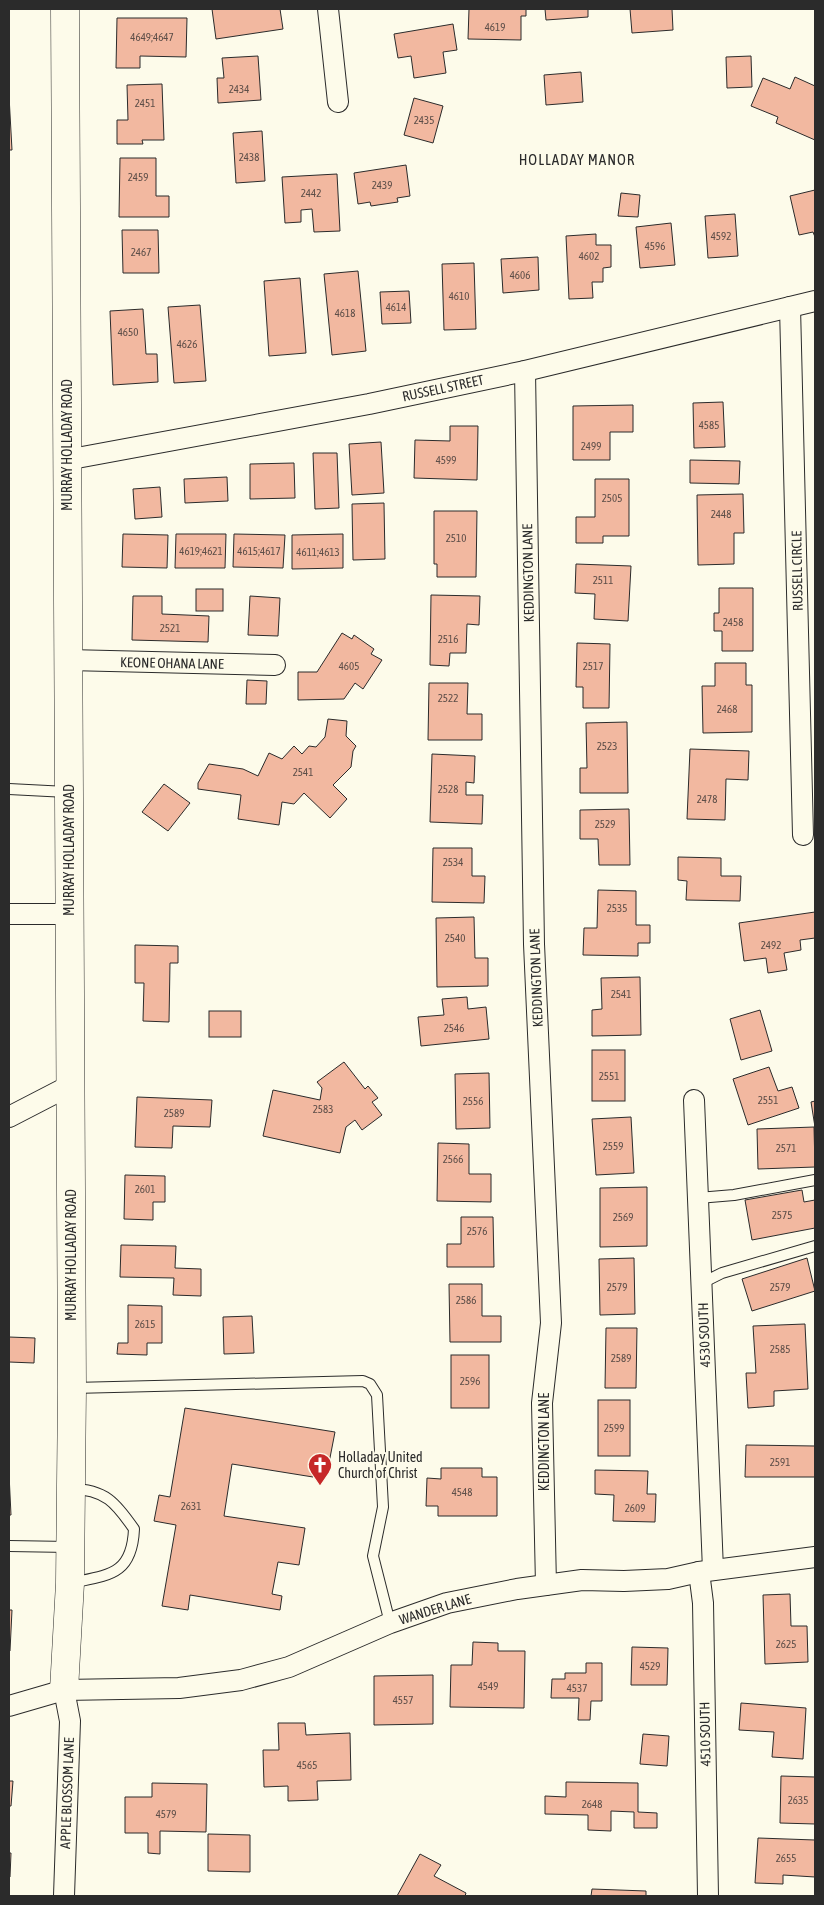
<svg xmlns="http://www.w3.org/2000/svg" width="824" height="1905" font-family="'Asap Condensed',sans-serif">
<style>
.building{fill:#f2b8a0;stroke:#2b2b2b}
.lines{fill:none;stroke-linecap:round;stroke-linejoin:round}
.lane-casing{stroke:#2b2b2b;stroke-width:12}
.street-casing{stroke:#2b2b2b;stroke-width:22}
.secondary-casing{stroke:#2b2b2b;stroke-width:29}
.lane{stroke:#fdfbea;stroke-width:10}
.street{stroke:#fdfbea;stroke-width:20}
.secondary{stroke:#fdfbea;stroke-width:28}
.labels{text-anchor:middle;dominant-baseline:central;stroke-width:4;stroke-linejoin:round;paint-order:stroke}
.number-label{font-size:11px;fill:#5d4e48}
.street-label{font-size:14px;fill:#2b2b2b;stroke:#fdfbea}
.poi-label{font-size:14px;fill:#2b2b2b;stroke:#fdfbea;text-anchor:start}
.neighbourhood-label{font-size:15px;letter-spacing:1px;fill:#2b2b2b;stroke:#fdfbea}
</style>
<rect width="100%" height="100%" fill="#fdfbea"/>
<g class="building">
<path d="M212,9H280L283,29L216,39Z"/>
<path d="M469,9H526V16H521V40L468,39Z"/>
<path d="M545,9H588V17L546,20Z"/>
<path d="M630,9H672L673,30L632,33Z"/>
<path d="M117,18H187L186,57L140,56V68H116Z"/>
<path d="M453,24L457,50L443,52L446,73L414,78L411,56L398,58L394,34Z"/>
<path d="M258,56L261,100L218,103L217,78H224L222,58Z"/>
<path d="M751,56L752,87L727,88L726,57Z"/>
<path d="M581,72L583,102L546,105L544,75Z"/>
<path d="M795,77L815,86V140L776,123L778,117L751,106L763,78L790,89Z"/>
<path d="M162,84L164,140H142L143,144H117V120H128L127,85Z"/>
<path d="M9,96L12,150H9Z"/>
<path d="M414,98L443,106L433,143L404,135Z"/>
<path d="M262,131L265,181L236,183L233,133Z"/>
<path d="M120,158H156V196H169V217H119Z"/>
<path d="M406,165L410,196L397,198L398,202L371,206L370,202L358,204L354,173Z"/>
<path d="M337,174L340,231L314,232L312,209L301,210V222L285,223L282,177Z"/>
<path d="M815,190V237L813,232L799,235L790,196Z"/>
<path d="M621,193L640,195L638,217L618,216Z"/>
<path d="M735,214L738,256L708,258L705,216Z"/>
<path d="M671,223L675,265L640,268L636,227Z"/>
<path d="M122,230H158L159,273H123Z"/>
<path d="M596,234V245H611V267L603,268V282H592L593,298L569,299L566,236Z"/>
<path d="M538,257L539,290L503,293L501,259Z"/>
<path d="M474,263L476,329L444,330L442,264Z"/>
<path d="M358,271L366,351L332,355L324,274Z"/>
<path d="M300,278L306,353L269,356L264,281Z"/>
<path d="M409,291L411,323L382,324L380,292Z"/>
<path d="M200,305L206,381L174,383L168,307Z"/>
<path d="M143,309L146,354H157L158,382L113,385L110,311Z"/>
<path d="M723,402L725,447L694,448L693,403Z"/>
<path d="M633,405V432H610V460H573V406Z"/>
<path d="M450,426H478L477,480L414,478L415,440L450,441Z"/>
<path d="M381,442L384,493L352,495L349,444Z"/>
<path d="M313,453H337L339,508L315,509Z"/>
<path d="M690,460L740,461L739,484L690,483Z"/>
<path d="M294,463L295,498L250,499V464Z"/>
<path d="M227,477L228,501L185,503L184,479Z"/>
<path d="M595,479H629V536H603V543H576V517H595Z"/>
<path d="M160,487L162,517L135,519L133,489Z"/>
<path d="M743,494L744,533H734V564L698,565L697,495Z"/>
<path d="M384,503L385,559L353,560L352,504Z"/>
<path d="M434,511H477L476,577H437V564H434Z"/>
<path d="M123,534L168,535L167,568L122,567Z"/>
<path d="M176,534H226L225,568H175Z"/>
<path d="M234,534L285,535L283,568L233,567Z"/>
<path d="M343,534V568L292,569V535Z"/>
<path d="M576,564L631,566L628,621L594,619L595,594L575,593Z"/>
<path d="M719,588H753V651H722V631H714V613H719Z"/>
<rect x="196" y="589" width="27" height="22"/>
<path d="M431,595L480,596L479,625L467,624L466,653H450L449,666L430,665Z"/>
<path d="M133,596H162V614L209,616L208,642L132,640Z"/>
<path d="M250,596L280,598L278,636L248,635Z"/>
<path d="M342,633L352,639L354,635L374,649L371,654L382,660L363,689L355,683L344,699L298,700V672H317Z"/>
<path d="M577,643L610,644L609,708H583V687H576Z"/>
<path d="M715,663H746V685H752V732L703,733L702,686H715Z"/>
<path d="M247,680L267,681L266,704H246Z"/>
<path d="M429,683H468L467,714H482V740H428Z"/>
<path d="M328,719L347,721L346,736L356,746L353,751L351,767L333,785L347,799L330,818L304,793L294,804L282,802L279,825L238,819L241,795L198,789V783L209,764L243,769L258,776L269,753L282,759L294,746L302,754L309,746L316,747L325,737Z"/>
<path d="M627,722L628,793H580V768H587L586,723Z"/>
<path d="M690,749L749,751L748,780L726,779L725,820L687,819Z"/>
<path d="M432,754L475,756L474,783L466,782V795H483L482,824L430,822Z"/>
<path d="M164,784L190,803L168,831L142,812Z"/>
<path d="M629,809L630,865H599L598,839H580V810Z"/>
<path d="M433,848H472V876H485L484,903L432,902Z"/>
<path d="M678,857L721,858V876H741L740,901L686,900L687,881L678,880Z"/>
<path d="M598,890L636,891V925H650V943H638V956L583,955L584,928H597Z"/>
<path d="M815,912V938L800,940L801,950L784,953L787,970L768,973L766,958L744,961L739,923Z"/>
<path d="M474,917L475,958H488V986L437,987L436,918Z"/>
<path d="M135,945L178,946V963H170L169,1022L143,1021L144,983H135Z"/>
<path d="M640,977L641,1035L592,1036V1010L602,1009L601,978Z"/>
<path d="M467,997L468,1009L486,1007L489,1039L421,1046L418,1017L444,1015L442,999Z"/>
<path d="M760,1010L772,1051L741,1060L730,1019Z"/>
<rect x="209" y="1011" width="32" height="26"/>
<rect x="592" y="1050" width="33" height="51"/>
<path d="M344,1062L365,1089L368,1086L378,1098L372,1102L382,1115L362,1130L355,1120L346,1127L340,1153L263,1136L273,1090L320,1100L322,1088L317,1082Z"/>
<path d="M769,1067L778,1091L792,1087L799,1108L748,1125L733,1079Z"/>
<path d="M489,1073L490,1128L456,1129L455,1074Z"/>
<path d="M137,1097L212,1100L210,1127L173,1126L172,1148L135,1147Z"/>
<path d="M815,1101V1127L811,1102Z"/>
<path d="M631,1117L634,1173L596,1175L592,1119Z"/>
<path d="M814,1127L815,1167L758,1169L757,1129Z"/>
<path d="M438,1143L469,1144V1174H491V1202L437,1201Z"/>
<path d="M125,1175L165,1176V1202H153V1220L124,1219Z"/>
<path d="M647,1187V1246L600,1247V1188Z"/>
<path d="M802,1190L804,1202L815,1200V1228L752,1240L745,1200Z"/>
<path d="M461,1217H493L494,1267H447V1244H461Z"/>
<path d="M121,1245L176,1246L175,1268L201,1269V1296L173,1295L174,1278L120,1277Z"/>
<path d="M634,1258L635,1314L600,1315L599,1259Z"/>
<path d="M807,1258L815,1291L752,1311L742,1279Z"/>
<path d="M449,1284H482V1316H501V1342H450Z"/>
<path d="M128,1305L162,1306V1343H147V1355L117,1354L118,1343H128Z"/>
<path d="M252,1316L254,1353L224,1354L223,1317Z"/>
<path d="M805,1324L808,1389L774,1391V1406L748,1408L746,1373H756L753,1326Z"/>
<path d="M606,1328H637L636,1388H605Z"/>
<path d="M9,1337L35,1338L34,1363L9,1362V1369Z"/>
<rect x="451" y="1355" width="38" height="53"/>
<rect x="598" y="1400" width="32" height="56"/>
<path d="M185,1408L335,1432L328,1468L315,1466L313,1477L232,1464L224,1516L305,1528L299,1565L278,1562L272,1594L282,1596L280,1610L190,1595L188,1610L162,1606L176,1525L154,1521L159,1495L170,1497Z"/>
<path d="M746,1445L815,1446V1477H745Z"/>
<path d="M441,1468H482V1477H497V1516H438V1506H426L427,1478L441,1479Z"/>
<path d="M595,1470L648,1471L647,1494H656L655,1522L613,1521L614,1495L595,1494Z"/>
<path d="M9,1474L11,1515H9Z"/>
<path d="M790,1594L791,1626H807L808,1662L765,1664L763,1595Z"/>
<path d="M9,1610H12L10,1651H9Z"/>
<path d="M473,1642L498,1643V1651H525L524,1708L450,1707L451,1665H472Z"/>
<path d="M632,1647L668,1648L667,1685H631Z"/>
<path d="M586,1663H602V1701H591L590,1720H578L579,1698H551L552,1679H565V1673H586Z"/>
<path d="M433,1675V1724L374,1725V1676Z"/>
<path d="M741,1703L806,1708L803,1759L772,1757L774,1732L739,1730Z"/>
<path d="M278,1723H305L306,1735L350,1733L351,1780L317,1781L318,1800L288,1801V1786L264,1787L263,1750H279Z"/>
<path d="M643,1734L669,1736L667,1766L640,1764Z"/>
<path d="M781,1776L815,1777V1824L780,1823Z"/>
<path d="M9,1781H13L11,1806H9Z"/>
<path d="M566,1782L638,1783V1812L657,1813V1828H634V1812L611,1811V1831L588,1830V1815L545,1814V1796L566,1797Z"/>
<path d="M152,1783L207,1784L206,1832L160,1831V1854L148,1853V1833H125V1797H152Z"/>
<path d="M208,1834L250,1835V1872L208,1871Z"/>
<path d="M758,1838L815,1840V1877L783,1875V1884L755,1883Z"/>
<path d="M9,1853H11L10,1877H9Z"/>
<path d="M420,1854L441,1865L434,1876L466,1893L465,1896H397Z"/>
<path d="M592,1889L646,1891V1896H591Z"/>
</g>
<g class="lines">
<g class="lane-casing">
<g id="lane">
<path d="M9,789L67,792"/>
<path d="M698,1198L734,1195L815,1180"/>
<path d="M702,1283L722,1273L815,1246"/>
<path d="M73,1388L363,1381L370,1384L377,1395L383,1507L373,1556L390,1623"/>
<path d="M9,1546L69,1547"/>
<path d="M71,1583C109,1575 132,1575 134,1529C116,1503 105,1489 71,1489"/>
</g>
</g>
<g class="street-casing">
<g id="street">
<path d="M328,9L338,102"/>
<path d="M790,307L803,835"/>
<path d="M525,371L534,944L551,1323L542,1403L546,1585"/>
<path d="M66,460L369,404L525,371L815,301"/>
<path d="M68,660L275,665"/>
<path d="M9,914H69"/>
<path d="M694,1100L713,1570"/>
<path d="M9,1117L69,1086"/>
<path d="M699,1572L703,1603L708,1896"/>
<path d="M9,1706L64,1690L179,1688L241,1680L289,1667L390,1623L447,1603L517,1589L582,1580L624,1581L668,1579L699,1572L815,1557"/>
<path d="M64,1896L70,1721L64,1690"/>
</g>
</g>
<g class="secondary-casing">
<path id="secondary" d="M64,1690L70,1583L72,1388L65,9"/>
</g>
<use href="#lane" class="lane"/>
<use href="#street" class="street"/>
<use href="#secondary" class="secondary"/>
</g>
<defs>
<g id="church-pin" transform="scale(1.25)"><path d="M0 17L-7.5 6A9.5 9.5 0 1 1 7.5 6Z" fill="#c62828" stroke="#fdfbea"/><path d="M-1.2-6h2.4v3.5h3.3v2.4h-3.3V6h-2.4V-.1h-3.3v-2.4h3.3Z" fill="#fff"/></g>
</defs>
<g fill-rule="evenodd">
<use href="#church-pin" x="320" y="1465"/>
</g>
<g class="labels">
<g class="number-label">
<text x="495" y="27">4619</text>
<text x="152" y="37">4649;4647</text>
<text x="239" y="89">2434</text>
<text x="145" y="103">2451</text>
<text x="424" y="120">2435</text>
<text x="249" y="157">2438</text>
<text x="138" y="177">2459</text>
<text x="382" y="185">2439</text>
<text x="311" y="193">2442</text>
<text x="721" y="236">4592</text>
<text x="655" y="246">4596</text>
<text x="141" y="252">2467</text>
<text x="589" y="256">4602</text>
<text x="520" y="275">4606</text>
<text x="459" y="296">4610</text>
<text x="396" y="307">4614</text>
<text x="345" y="313">4618</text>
<text x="128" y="332">4650</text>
<text x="187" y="344">4626</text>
<text x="709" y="425">4585</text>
<text x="591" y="446">2499</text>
<text x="446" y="460">4599</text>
<text x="612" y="498">2505</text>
<text x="721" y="514">2448</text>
<text x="456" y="538">2510</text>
<text x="201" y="551">4619;4621</text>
<text x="259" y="551">4615;4617</text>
<text x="318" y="552">4611;4613</text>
<text x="603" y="580">2511</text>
<text x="733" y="622">2458</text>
<text x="170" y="628">2521</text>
<text x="448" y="639">2516</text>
<text x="349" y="666">4605</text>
<text x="593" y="666">2517</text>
<text x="448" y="698">2522</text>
<text x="727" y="709">2468</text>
<text x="607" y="746">2523</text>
<text x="303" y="772">2541</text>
<text x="448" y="789">2528</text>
<text x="707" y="799">2478</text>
<text x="605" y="824">2529</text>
<text x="453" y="862">2534</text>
<text x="617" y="908">2535</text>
<text x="455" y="938">2540</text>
<text x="771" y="945">2492</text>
<text x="621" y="994">2541</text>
<text x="454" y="1028">2546</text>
<text x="609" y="1076">2551</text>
<text x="768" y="1100">2551</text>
<text x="473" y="1101">2556</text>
<text x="323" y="1109">2583</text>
<text x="174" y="1113">2589</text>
<text x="613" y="1146">2559</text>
<text x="786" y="1148">2571</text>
<text x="453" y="1159">2566</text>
<text x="145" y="1189">2601</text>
<text x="782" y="1215">2575</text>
<text x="623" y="1217">2569</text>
<text x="477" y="1231">2576</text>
<text x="617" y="1287">2579</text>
<text x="780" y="1287">2579</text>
<text x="466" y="1300">2586</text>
<text x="145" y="1324">2615</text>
<text x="780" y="1349">2585</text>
<text x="621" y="1358">2589</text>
<text x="470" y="1381">2596</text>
<text x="614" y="1428">2599</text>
<text x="780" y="1462">2591</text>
<text x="462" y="1492">4548</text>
<text x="191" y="1506">2631</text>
<text x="635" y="1508">2609</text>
<text x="786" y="1644">2625</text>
<text x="650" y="1666">4529</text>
<text x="488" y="1686">4549</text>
<text x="577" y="1688">4537</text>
<text x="403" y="1700">4557</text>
<text x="307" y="1765">4565</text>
<text x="798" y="1800">2635</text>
<text x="592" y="1804">2648</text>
<text x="166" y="1814">4579</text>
<text x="786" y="1858">2655</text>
</g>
<g class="street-label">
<text transform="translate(443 388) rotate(-12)">RUSSELL STREET</text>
<text transform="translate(67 445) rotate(-90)">MURRAY HOLLADAY ROAD</text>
<text transform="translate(797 571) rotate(-91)">RUSSELL CIRCLE</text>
<text transform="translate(528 573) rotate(-91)">KEDDINGTON LANE</text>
<text transform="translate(172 663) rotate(1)">KEONE OHANA LANE</text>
<text transform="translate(69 850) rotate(-90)">MURRAY HOLLADAY ROAD</text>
<text transform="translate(536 978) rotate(-92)">KEDDINGTON LANE</text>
<text transform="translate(71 1255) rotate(-90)">MURRAY HOLLADAY ROAD</text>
<text transform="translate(704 1335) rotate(-92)">4530 SOUTH</text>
<text transform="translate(544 1442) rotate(-90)">KEDDINGTON LANE</text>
<text transform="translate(435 1609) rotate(-17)">WANDER LANE</text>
<text transform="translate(705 1734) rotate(-91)">4510 SOUTH</text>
<text transform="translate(67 1793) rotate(-88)">APPLE BLOSSOM LANE</text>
</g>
<g class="poi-label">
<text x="338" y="1457">Holladay United<tspan x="338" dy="16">Church of Christ</tspan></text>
</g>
<g class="neighbourhood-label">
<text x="577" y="159">HOLLADAY MANOR</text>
</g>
</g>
<rect width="824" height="1905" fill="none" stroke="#2b2b2b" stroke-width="20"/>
</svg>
